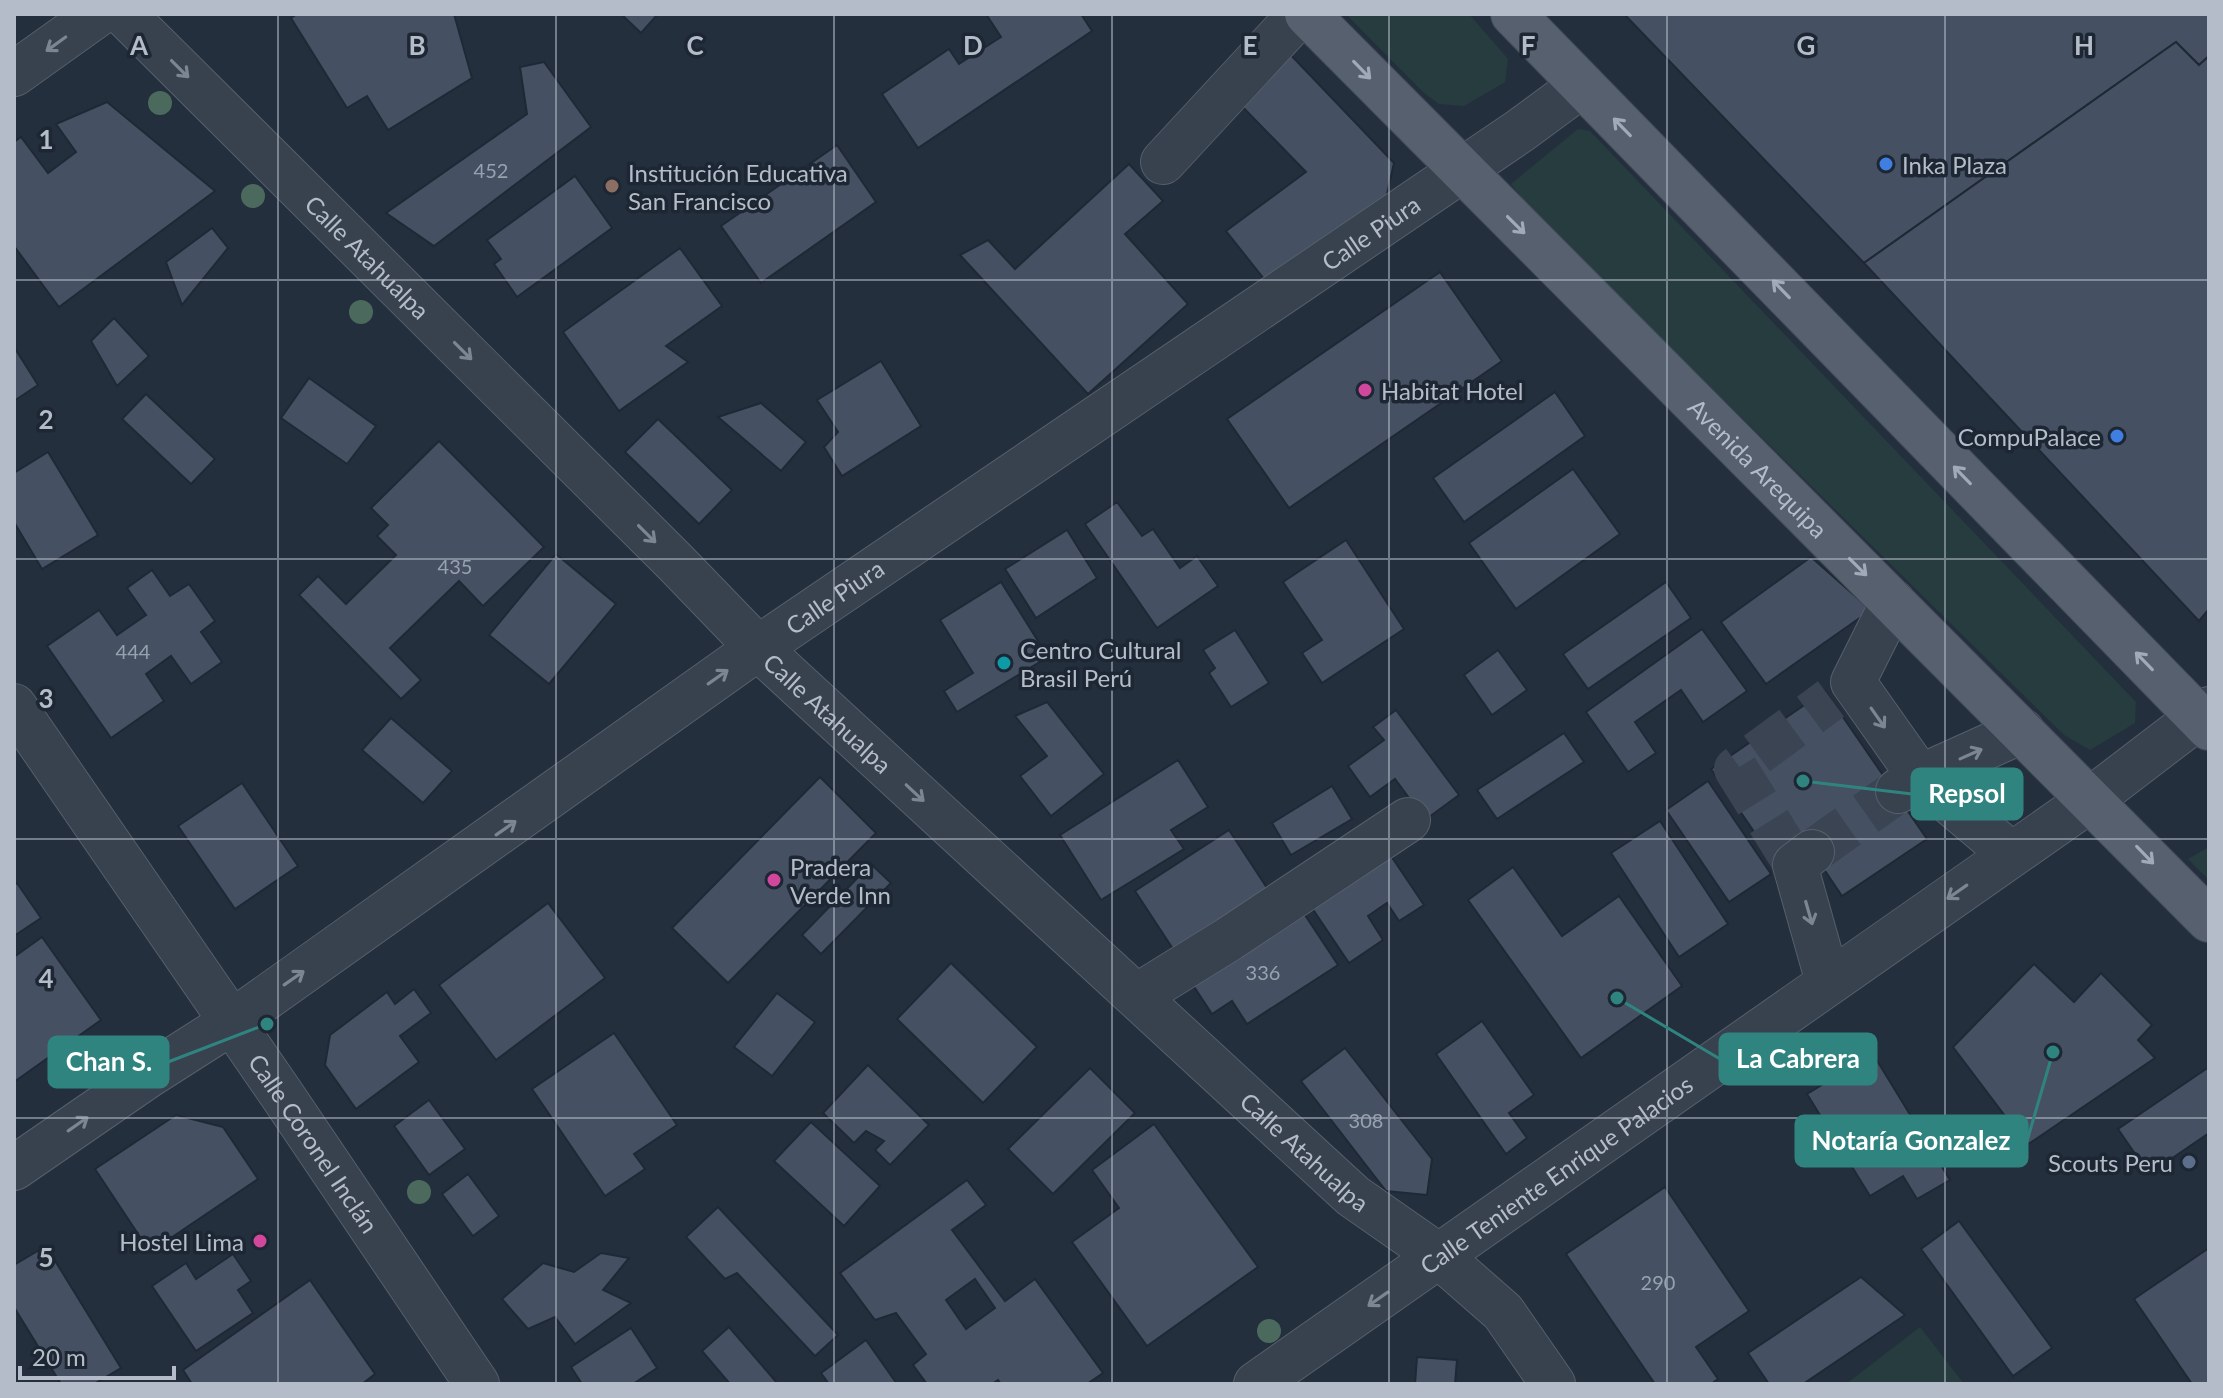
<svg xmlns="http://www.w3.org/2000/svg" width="2223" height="1398" font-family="Lato,sans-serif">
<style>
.green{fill:#263c3f}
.building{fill:#455162;stroke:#1f2835;stroke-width:2;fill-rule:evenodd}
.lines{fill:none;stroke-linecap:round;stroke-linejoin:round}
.minor-tunnel{stroke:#3a4453;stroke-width:44;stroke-dasharray:44 22;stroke-linecap:butt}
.minor-casing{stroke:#565f6c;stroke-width:46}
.major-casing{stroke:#414a57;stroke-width:46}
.minor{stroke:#38414e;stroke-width:44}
.major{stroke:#56606e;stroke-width:44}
.tree{fill:#4b6a5d}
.oneway{stroke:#7c8592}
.oneway2{stroke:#a1aab7}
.grid{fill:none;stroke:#b4bcc9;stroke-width:2;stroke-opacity:0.55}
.shop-dot{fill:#3f7fe0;stroke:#1d2633;stroke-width:3}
.education-dot{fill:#8d6e63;stroke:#1d2633;stroke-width:3}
.hotel-dot{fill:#d1479c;stroke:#1d2633;stroke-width:3}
.culture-dot{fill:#0f9aa8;stroke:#1d2633;stroke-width:3}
.service-dot{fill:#5c6f8a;stroke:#1d2633;stroke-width:3}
.labels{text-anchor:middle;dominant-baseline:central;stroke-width:7;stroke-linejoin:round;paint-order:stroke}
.number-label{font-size:20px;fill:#98a1af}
.poi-label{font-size:24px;fill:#b4bcc9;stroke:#1d2633;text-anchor:start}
.street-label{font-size:24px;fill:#b4bcc9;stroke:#1d2633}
.grid-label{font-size:26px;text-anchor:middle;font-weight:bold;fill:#b4bcc9;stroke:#1d2633;stroke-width:7;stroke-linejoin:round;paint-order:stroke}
.leader{fill:none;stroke:#308480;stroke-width:3}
.callout-dot{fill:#308480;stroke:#1d2633;stroke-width:3}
.callout{fill:#308480;stroke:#308480;stroke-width:3}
.callout-label{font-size:26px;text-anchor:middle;font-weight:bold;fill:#fff}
</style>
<rect width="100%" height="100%" fill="#242f3e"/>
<g class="green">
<path d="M1346,14H1469L1508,59L1505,82L1464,106L1439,104L1423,92Z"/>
<path d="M1578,129L1590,131L2136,702L2135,723L2090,750L2064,735L1534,213L1511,184Z"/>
<path d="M2209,847V880L2188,859Z"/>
<path d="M1920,1327L1964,1384H1846Z"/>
</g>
<g class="building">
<path d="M297,14H454L472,78L388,130L367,96L347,108L291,18Z"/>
<path d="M621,14H658L641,33Z"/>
<path d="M986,14H1081L1092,31L918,148L882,94L949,49L959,64L1001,37Z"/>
<path d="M1624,14H2209V56L2199,65L2176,42L1864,263Z"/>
<path d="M2176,42L2199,65L2209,56V609L2199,621L1864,263Z"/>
<path d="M1286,50L1394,163L1383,212L1275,293L1226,231L1306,172L1232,96Z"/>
<path d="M544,62L591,127L434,246L386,213L527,114L520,67Z"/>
<path d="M107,102L215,191L59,307L14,246V142L21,137L48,173L76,152L56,124Z"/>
<path d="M837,145L876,202L761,283L721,226Z"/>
<path d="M1129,164L1163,201L1125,234L1188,304L1088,394L960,255L988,240L1015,269Z"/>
<path d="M575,176L612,228L517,297L494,264L501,259L487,240Z"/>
<path d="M212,228L228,248L182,305L166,262Z"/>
<path d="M680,248L722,306L666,346L688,362L619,411L563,332Z"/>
<path d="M1440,272L1502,361L1289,508L1227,419Z"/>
<path d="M114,318L149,356L117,386L91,341Z"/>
<path d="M14,347L38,385L14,401Z"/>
<path d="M881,361L921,426L842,476L824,447L838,432L817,400Z"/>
<path d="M309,378L376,426L347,464L281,418Z"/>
<path d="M1555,392L1585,436L1464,522L1433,478Z"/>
<path d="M146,394L215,459L191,484L122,419Z"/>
<path d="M761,403L806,442L781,471L718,417Z"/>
<path d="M658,419L732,490L699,524L625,452Z"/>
<path d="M439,441L544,547L483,606L459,581L390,648L421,680L401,699L299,595L318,576L346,604L396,555L377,536L388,525L371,508Z"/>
<path d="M48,452L98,535L42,569L14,522V473Z"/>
<path d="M1573,469L1620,534L1516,609L1469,543Z"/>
<path d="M1117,502L1142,536L1153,529L1180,568L1197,556L1218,586L1157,628L1085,524Z"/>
<path d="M1067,530L1097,578L1036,618L1005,569Z"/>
<path d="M1346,540L1404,629L1322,683L1302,653L1322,640L1283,582Z"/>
<path d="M556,554L616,604L549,684L489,635Z"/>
<path d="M1811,557L1871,610L1766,684L1721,622Z"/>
<path d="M152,570L170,596L189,584L215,621L201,632L222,662L191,684L171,656L146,674L164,701L111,738L47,646L99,610L117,635L146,615L127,588Z"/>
<path d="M1001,582L1048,657L957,712L944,691L973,673L940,620Z"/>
<path d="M1666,582L1691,618L1588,689L1563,654Z"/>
<path d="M1702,629L1747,691L1703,722L1681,690L1635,722L1656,753L1628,772L1586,712Z"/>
<path d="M1235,630L1269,683L1231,707L1209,673L1215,668L1203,650Z"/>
<path d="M1498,650L1527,690L1492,715L1464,675Z"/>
<path d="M1825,691L1927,839L1842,896L1809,847L1779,868L1711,769Z"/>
<path d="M1047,702L1104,774L1051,816L1020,776L1047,756L1015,716Z"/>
<path d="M1396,710L1459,795L1425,820L1395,779L1370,797L1348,766L1384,740L1373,727Z"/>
<path d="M391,718L452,771L423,803L362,750Z"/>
<path d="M1564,733L1584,762L1497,819L1477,790Z"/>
<path d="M1178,760L1208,807L1171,830L1184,849L1101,900L1060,835Z"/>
<path d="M820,777L876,833L728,983L672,928Z"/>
<path d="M1708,781L1771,874L1729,902L1666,810Z"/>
<path d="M242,783L298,866L235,909L178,826Z"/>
<path d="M1332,786L1352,819L1291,855L1272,823Z"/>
<path d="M1660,821L1728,924L1679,957L1611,853Z"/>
<path d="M1229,830L1269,891L1175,952L1135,891Z"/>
<path d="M1389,853L1424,905L1399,921L1387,903L1368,916L1383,940L1349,963L1310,905Z"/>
<path d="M871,864L891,883L821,954L802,935Z"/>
<path d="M1513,867L1562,936L1619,896L1682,986L1581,1058L1468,900Z"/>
<path d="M17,883L41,918L14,936V885Z"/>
<path d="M548,903L605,978L496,1060L439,985Z"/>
<path d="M1299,906L1338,965L1247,1024L1232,1001L1212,1014L1189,979Z"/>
<path d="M42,937L101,1020L14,1082V957Z"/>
<path d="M951,963L1037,1047L983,1103L897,1019Z"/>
<path d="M2034,964L2074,1002L2101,973L2152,1025L2138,1040L2155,1058L2027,1145L1953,1047Z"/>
<path d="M414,989L431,1013L400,1036L419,1062L356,1109L325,1065L330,1035L387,992L395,1004Z"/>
<path d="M777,993L815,1022L772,1076L734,1047Z"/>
<path d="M1482,1021L1534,1095L1509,1113L1527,1138L1506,1154L1436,1054Z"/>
<path d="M614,1033L677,1125L634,1154L645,1169L605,1196L532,1089Z"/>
<path d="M1345,1048L1432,1159L1427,1195L1386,1191L1301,1081Z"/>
<path d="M1873,1054L1950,1180L1917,1199L1903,1176L1870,1196L1807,1094Z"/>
<path d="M868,1065L929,1125L890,1165L875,1150L884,1141L866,1131L854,1143L823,1113Z"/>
<path d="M2209,1067V1133L2149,1174L2118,1129Z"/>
<path d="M1090,1068L1135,1113L1053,1194L1008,1149Z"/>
<path d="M429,1100L465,1149L429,1175L394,1126Z"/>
<path d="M176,1115L223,1127L258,1179L150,1252L95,1169Z"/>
<path d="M811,1122L880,1186L844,1226L774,1161Z"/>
<path d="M1154,1124L1258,1267L1147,1346L1072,1242L1119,1208L1092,1170Z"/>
<path d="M468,1174L499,1216L473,1236L442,1194Z"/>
<path d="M967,1180L986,1205L952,1230L1005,1301L1035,1279L1103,1373L1087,1384H1001L998,1380L992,1384H927L913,1365L926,1354L896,1313L875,1320L840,1273ZM975,1279L995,1308L966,1329L946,1300Z"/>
<path d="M1665,1187L1749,1311L1696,1347L1718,1379L1711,1384H1655L1566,1254Z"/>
<path d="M718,1207L838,1335L815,1356L737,1273L725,1279L686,1237Z"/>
<path d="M1959,1221L2052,1348L2013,1376L1921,1249Z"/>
<path d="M46,1246L121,1368L94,1384H61L14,1307V1265Z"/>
<path d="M2209,1248V1384H2192L2134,1299Z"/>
<path d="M601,1253L629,1258L603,1290L631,1303L575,1344L555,1317L528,1329L502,1299L543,1263L574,1272Z"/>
<path d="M233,1254L251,1281L238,1290L253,1313L196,1351L152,1286L186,1263L196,1279Z"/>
<path d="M1861,1277L1905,1315L1803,1384H1769L1748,1353Z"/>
<path d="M310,1280L375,1374L362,1384H192L183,1370Z"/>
<path d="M729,1327L778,1384H730L702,1351Z"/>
<path d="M631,1328L657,1368L633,1384H582L571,1367Z"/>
<path d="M866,1340L897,1384H829L821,1373Z"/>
<path d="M1417,1357L1457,1360L1455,1384H1415Z"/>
</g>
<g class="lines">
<g class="minor-tunnel">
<path d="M1812,852L1895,793"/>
<path d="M1792,859L1736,769L1831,699"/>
</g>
<g class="minor-casing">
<g id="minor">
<path id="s1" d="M124,14L676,563L758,648L1353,1196L1439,1256L1503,1312L1553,1384"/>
<path d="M14,74L98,14"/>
<path d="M1163,162L1300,14"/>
<path d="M1893,602L1853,682L1920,777L2022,731"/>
<path id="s2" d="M14,706L280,1092L477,1384"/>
<path d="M1898,791L1920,777L2011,854"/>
<path d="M1812,852L1795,865L1828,982"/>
<path d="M1137,996L1229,939L1408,820"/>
<path id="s3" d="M14,1168L149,1075L232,1022L758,648L1521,130L1582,85"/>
<path id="s4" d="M1256,1384L2090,800L2209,709"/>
</g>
</g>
<g class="major-casing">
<g id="major">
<path id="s5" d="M1307,14L2209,920"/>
<path d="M1513,14L2209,728"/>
</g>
</g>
<use href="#minor" class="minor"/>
<use href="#major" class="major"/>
</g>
<g class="tree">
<circle cx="160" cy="103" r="12"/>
<circle cx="253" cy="196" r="12"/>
<circle cx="361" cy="312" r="12"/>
<circle cx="419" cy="1192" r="12"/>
<circle cx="1269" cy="1331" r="12"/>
</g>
<defs><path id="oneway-shaft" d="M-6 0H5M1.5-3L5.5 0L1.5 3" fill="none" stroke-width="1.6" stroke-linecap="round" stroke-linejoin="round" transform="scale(2)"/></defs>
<g class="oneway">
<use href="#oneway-shaft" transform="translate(56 44) rotate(144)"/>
<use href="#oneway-shaft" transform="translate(180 69) rotate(45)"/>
<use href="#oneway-shaft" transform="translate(463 351) rotate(45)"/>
<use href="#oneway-shaft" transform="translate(647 534) rotate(45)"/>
<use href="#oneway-shaft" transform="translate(718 677) rotate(-35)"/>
<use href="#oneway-shaft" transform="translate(1878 718) rotate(55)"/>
<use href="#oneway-shaft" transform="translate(1971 754) rotate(-24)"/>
<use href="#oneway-shaft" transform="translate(915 793) rotate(43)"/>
<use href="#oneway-shaft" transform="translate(506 828) rotate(-35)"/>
<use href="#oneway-shaft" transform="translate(1957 892) rotate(145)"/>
<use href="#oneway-shaft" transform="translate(1809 913) rotate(74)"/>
<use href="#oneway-shaft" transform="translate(294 978) rotate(-35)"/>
<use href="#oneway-shaft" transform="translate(78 1124) rotate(-35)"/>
<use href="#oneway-shaft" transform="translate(1378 1299) rotate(145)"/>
</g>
<g class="oneway2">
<use href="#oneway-shaft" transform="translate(1362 70) rotate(46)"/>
<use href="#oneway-shaft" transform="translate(1622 127) rotate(-134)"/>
<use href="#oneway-shaft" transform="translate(1516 225) rotate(45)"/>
<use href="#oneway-shaft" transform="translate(1781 289) rotate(-134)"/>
<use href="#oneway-shaft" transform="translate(1962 475) rotate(-134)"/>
<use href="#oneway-shaft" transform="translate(1858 567) rotate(45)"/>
<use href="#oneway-shaft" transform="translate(2144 661) rotate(-134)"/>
<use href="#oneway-shaft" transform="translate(2145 855) rotate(46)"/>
</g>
<path class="grid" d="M278,14V1384M556,14V1384M834,14V1384M1112,14V1384M1389,14V1384M1667,14V1384M1945,14V1384M14,280H2209M14,559H2209M14,839H2209M14,1118H2209"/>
<g class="shop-dot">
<circle cx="1886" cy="164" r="8"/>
<circle cx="2117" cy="436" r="8"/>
</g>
<circle class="education-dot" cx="612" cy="186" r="8"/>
<g class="hotel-dot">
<circle cx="1365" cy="390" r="8"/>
<circle cx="774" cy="880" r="8"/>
<circle cx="260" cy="1241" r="8"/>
</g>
<circle class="culture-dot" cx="1004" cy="663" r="8"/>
<circle class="service-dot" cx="2189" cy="1162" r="8"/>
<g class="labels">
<g class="number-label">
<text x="491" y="170">452</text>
<text x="455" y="566">435</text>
<text x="133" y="651">444</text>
<text x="1263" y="972">336</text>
<text x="1366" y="1120">308</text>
<text x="1658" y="1282">290</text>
</g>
<g class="poi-label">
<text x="1902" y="164">Inka Plaza</text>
<text x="628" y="172">Institución Educativa<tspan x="628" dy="28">San Francisco</tspan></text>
<text x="1381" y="390">Habitat Hotel</text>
<text x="2101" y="436" text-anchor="end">CompuPalace</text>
<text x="1020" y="649">Centro Cultural<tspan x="1020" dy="28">Brasil Perú</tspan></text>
<text x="790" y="866">Pradera<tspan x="790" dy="28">Verde Inn</tspan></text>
<text x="2173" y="1162" text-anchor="end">Scouts Peru</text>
<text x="244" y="1241" text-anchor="end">Hostel Lima</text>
</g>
<g class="street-label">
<text stroke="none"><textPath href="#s3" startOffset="1648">Calle Piura</textPath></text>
<text stroke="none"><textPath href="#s1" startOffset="344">Calle Atahualpa</textPath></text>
<text stroke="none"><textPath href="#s5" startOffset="640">Avenida Arequipa</textPath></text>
<text stroke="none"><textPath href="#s3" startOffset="1000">Calle Piura</textPath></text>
<text stroke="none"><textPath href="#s1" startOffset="992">Calle Atahualpa</textPath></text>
<text stroke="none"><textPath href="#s2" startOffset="530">Calle Coronel Inclán</textPath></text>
<text stroke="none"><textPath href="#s1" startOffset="1640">Calle Atahualpa</textPath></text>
<text stroke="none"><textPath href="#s4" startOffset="366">Calle Teniente Enrique Palacios</textPath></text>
</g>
</g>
<g class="grid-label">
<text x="139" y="55">A</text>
<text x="417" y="55">B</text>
<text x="695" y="55">C</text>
<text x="973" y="55">D</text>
<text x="1250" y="55">E</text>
<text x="1528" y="55">F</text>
<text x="1806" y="55">G</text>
<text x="2084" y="55">H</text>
<text x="46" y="149">1</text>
<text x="46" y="429">2</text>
<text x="46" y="708">3</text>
<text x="46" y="988">4</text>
<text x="46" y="1267">5</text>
</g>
<path class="leader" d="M1803 781L1912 794M1617 998L1720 1059M267 1024L168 1062M2053 1052L2027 1141"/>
<g class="callout-dot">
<circle cx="1803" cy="781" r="8"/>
<circle cx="1617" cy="998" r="8"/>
<circle cx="267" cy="1024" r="8"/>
<circle cx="2053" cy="1052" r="8"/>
</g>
<g class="callout">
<rect x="1912" y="769" width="110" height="50" rx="8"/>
<rect x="1720" y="1034" width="156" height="50" rx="8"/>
<rect x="49" y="1037" width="119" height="50" rx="8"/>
<rect x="1796" y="1116" width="231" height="50" rx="8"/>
</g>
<g class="callout-label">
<text x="1967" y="803">Repsol</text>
<text x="1798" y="1068">La Cabrera</text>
<text x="109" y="1071">Chan S.</text>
<text x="1911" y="1150">Notaría Gonzalez</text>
</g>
<rect width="2223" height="1398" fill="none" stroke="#b4bcc9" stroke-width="32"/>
<path d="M20 1366v12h154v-12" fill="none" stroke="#b4bcc9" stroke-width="4"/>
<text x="32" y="1366" font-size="24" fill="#b4bcc9" stroke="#1d2633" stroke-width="6" paint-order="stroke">20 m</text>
</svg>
